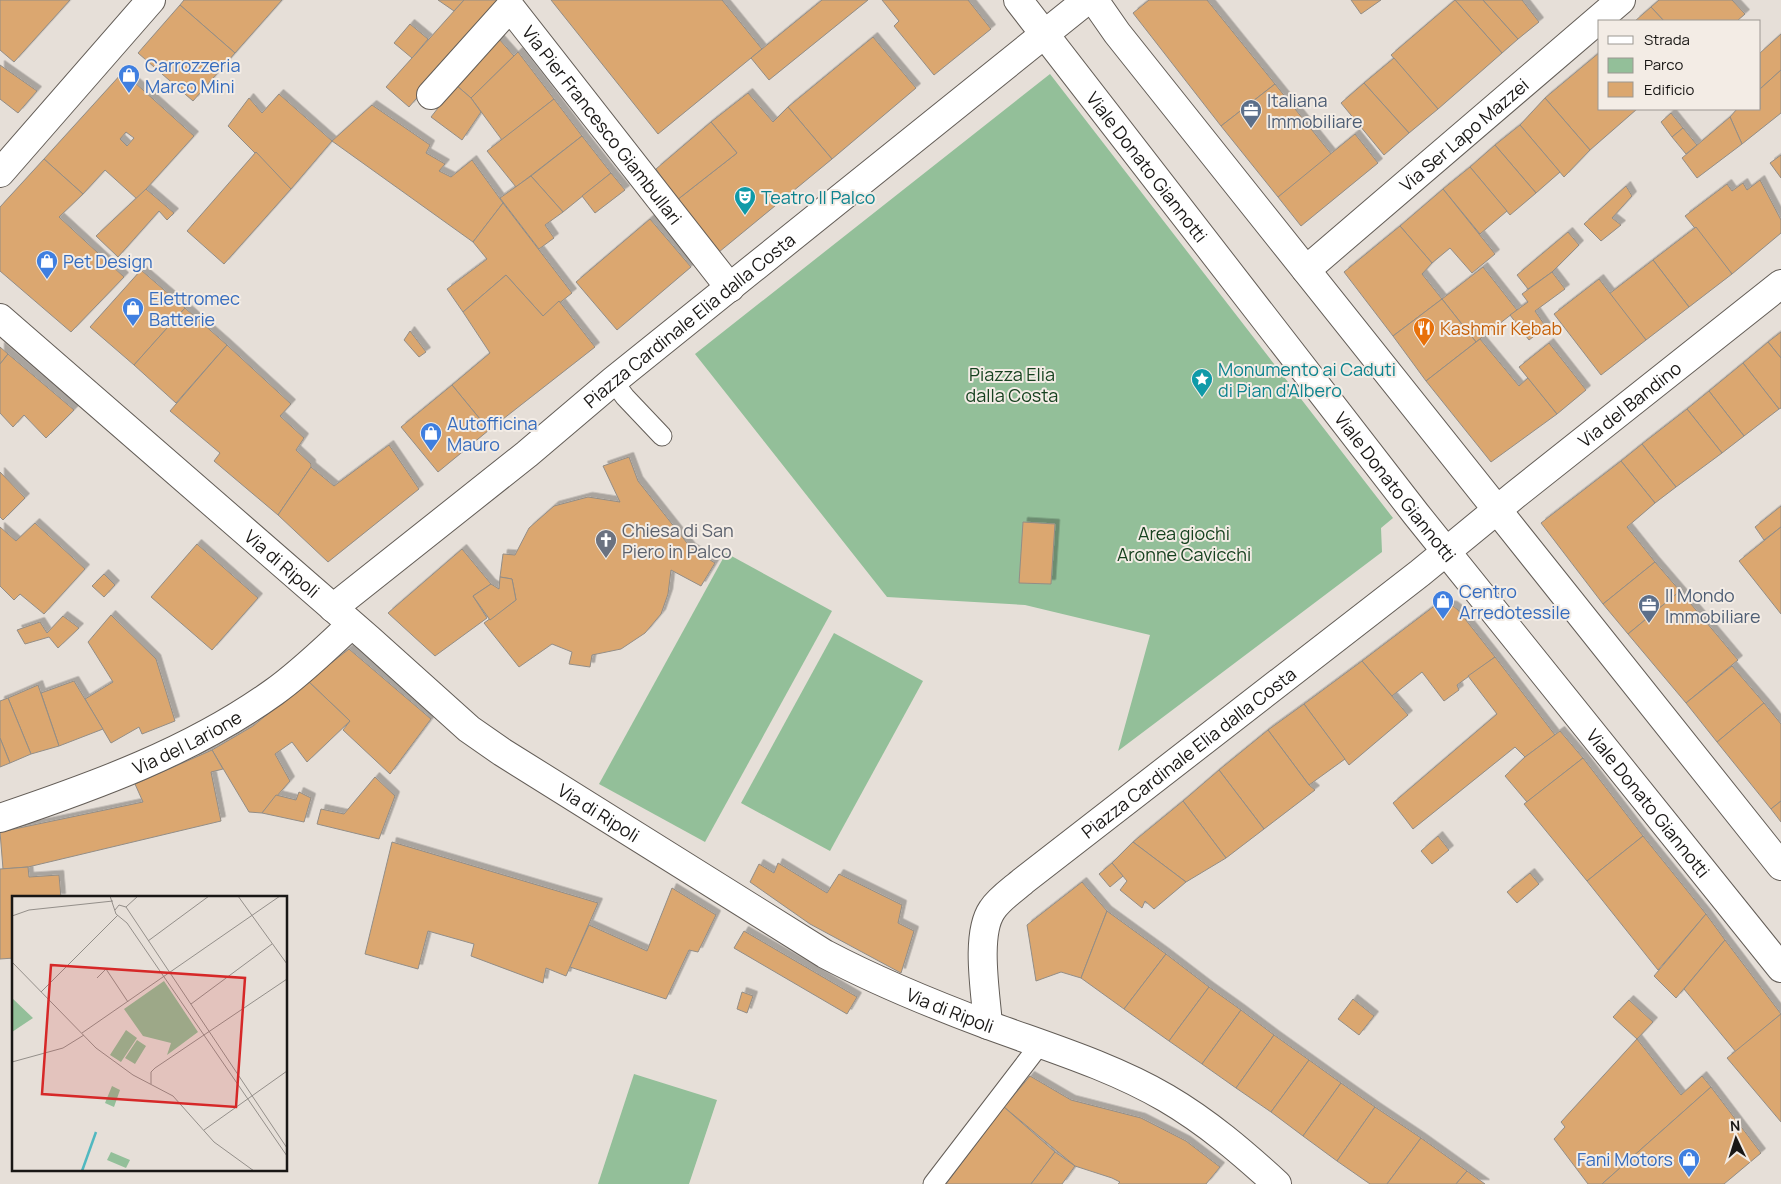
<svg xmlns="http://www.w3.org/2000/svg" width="1781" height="1184" font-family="Manrope,sans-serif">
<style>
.green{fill:#93bf99}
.building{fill:#dba76f;stroke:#938d86;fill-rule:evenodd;filter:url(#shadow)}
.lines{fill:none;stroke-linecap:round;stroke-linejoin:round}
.service-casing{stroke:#635d57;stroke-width:21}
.minor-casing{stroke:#635d57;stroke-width:30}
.tertiary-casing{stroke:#635d57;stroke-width:30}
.service{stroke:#fff;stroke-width:19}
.minor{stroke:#fff;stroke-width:28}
.tertiary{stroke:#fff;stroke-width:28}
.labels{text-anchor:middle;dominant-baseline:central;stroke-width:4;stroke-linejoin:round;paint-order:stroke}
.shop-label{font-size:18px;fill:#366cbe;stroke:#f3ece5;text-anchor:start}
.service-label{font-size:18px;fill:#4e5e75;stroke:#f3ece5;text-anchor:start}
.street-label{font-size:18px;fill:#191715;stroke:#f3ece5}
.culture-label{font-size:18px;fill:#0d838f;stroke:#f3ece5;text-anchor:start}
.food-label{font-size:18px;fill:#c56008;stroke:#f3ece5;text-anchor:start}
.park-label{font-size:18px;fill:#16411f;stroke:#f3ece5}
.worship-label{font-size:18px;fill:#5b616d;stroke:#f3ece5;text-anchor:start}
.inset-river{fill:none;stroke:#50b8c0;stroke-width:2.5}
.inset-road{fill:none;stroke:#948f8a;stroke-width:1}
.view{fill:#d62828;fill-opacity:0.15;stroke:#d62828;stroke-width:2.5}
.inset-edge{fill:none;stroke:#191715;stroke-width:2.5}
</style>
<defs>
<filter id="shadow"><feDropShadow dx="4.5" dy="-4.5" stdDeviation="0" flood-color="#0004"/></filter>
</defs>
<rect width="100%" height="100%" fill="#e6dfd8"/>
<g class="green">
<path d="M1050,74L1393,518L1381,528L1382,552L1118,751L1150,635L1025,605L887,597L695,354Z"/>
<path d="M726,553L832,611L705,842L599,784Z"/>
<path d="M834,633L923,681L830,851L741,803Z"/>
<path d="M634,1074L717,1100L689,1184H598Z"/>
</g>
<g class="building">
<path d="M0,0H70L14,62L0,50Z"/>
<path d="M184,0H282L235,53L180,5Z"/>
<path d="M438,0H464L454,11Z"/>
<path d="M464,0H502L409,107L386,87Z"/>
<path d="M551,0H722L762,49L658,134Z"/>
<path d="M822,0H868L769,80L751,58Z"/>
<path d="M882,0H968L991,29L934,75L894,26L899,21Z"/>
<path d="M1149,0H1207L1275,84L1221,126L1133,13Z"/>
<path d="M1351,0H1381L1361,14Z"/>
<path d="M1455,0H1483L1518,39L1502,53Z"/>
<path d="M1455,0L1502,53L1438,109L1391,55Z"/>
<path d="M1483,0H1522L1539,22L1518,39Z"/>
<path d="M1659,0H1732L1745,14L1737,21H1664L1651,7Z"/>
<path d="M180,5L235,53L193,101L138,53Z"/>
<path d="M1651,7L1664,21H1635Z"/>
<path d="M410,24L428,39L412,58L394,43Z"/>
<path d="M1781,34V70L1760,89V53Z"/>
<path d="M873,37L916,88L832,159L788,107Z"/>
<path d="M499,39L514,56L471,98L456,85Z"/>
<path d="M518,52L554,99L502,140L471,98Z"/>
<path d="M1600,52V109H1637L1590,150L1545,98Z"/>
<path d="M1394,58L1438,109L1409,133L1364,83Z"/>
<path d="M0,65L37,91L18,113L0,99Z"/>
<path d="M1781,70V113L1742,144L1730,117L1737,109H1760V89Z"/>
<path d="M123,72L194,136L137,199L105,170L83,194L44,159ZM126,132L134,138L127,146L120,139Z"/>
<path d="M1364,83L1409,133L1384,155L1341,103Z"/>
<path d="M1275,84L1332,155L1278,197L1221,126Z"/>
<path d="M456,85L471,98L481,112L462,140L431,117Z"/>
<path d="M748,93L773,122L788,107L832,159L719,252L677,200L737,153L711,122Z"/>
<path d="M279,94L332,141L291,189L228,126L249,98L262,113Z"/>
<path d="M1545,98L1590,150L1564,177L1520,125Z"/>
<path d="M554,99L582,136L516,187L487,151Z"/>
<path d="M372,105L430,145L426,153L445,164L439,171L451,177L472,160L503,203L473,242L332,141Z"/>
<path d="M1671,113L1683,128L1672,137L1661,122Z"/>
<path d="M1730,117L1742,144L1697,178L1682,158Z"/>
<path d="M711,122L737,153L677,200L656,169Z"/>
<path d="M1520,125L1560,172L1536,193L1495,145Z"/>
<path d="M1683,128L1697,145L1686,154L1672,137Z"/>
<path d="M1355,134L1378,163L1301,226L1278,197Z"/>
<path d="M582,136L611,173L563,212L531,176Z"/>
<path d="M1495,145L1536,193L1510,215L1470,167Z"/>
<path d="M256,152L291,189L224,264L187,231Z"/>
<path d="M1781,155V178L1770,163Z"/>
<path d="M44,159L83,194L59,217L124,277L71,332L0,271V207Z"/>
<path d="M1470,167L1507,211L1480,234L1443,189Z"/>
<path d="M611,173L625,190L595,213L582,196Z"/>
<path d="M531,176L563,212L545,225L554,238L539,249L500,198Z"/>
<path d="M1760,180L1781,220V233L1732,274L1685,216L1727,184L1732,191L1743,183L1747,190Z"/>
<path d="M1626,186L1632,196L1612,218L1621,225L1601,241L1584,224Z"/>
<path d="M146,189L174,213L167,220L159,211L118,257L96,236Z"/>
<path d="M1443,189L1495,254L1472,273L1450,248L1432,263L1400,226Z"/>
<path d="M503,203L572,293L543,316L506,275L463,312L447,289L487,259L473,242Z"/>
<path d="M650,219L691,267L617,330L576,282Z"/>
<path d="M1400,226L1432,263L1422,274L1442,299L1393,336L1344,272Z"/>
<path d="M1696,227L1732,274L1689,307L1653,260Z"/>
<path d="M1568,232L1579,245L1552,272L1528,289L1517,275Z"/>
<path d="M1653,260L1689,307L1646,340L1609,294Z"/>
<path d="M1483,267L1517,310L1476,342L1442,299Z"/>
<path d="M141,270L185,308L134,365L90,327Z"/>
<path d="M1552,272L1565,289L1535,311L1546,327L1529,340L1510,315L1528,302L1522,294Z"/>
<path d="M506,275L543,316L559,301L595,347L489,430L452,385L490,353L463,312Z"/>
<path d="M1599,279L1646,340L1601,375L1554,314Z"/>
<path d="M1442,299L1476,342L1426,381L1393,336Z"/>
<path d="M185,308L227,345L176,403L134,365Z"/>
<path d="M410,331L426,352L419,357L404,340Z"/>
<path d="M1781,332V358L1768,342Z"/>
<path d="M1480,339L1519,386L1528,378L1557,414L1491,462L1426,381Z"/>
<path d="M1768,342L1781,358V408L1779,409L1743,363Z"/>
<path d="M1549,343L1586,390L1557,414L1519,367Z"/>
<path d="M227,345L291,404L280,416L304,438L296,450L311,464V467L278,515L214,461L220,453L170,411Z"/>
<path d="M0,347L8,354L0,364Z"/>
<path d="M8,354L74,410L46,438L24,415L13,427L0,413V364Z"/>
<path d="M1743,363L1779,409L1744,436L1709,391Z"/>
<path d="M452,385L489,430L438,472L401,427Z"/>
<path d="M1709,391L1744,436L1722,453L1687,409Z"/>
<path d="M1687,409L1722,453L1676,487L1642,444Z"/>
<path d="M1642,444L1676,487L1655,503L1621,461Z"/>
<path d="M389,445L419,489L328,562L278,515L311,467L334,486Z"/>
<path d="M629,457L638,481L691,548L715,563L701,586L671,570L668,594L661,614L645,633L621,649L592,655L590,667L569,664L572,652L552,644L519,667L484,623L516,600L512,579L500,577L503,554L515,555L529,528L554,506L588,497L620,502L603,466Z"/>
<path d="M1621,461L1655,503L1627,527L1655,562L1603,604L1541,523Z"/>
<path d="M0,472L25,498L3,520L0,517Z"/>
<path d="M1781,506V527L1764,540L1755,527Z"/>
<path d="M1023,522L1055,524L1051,584L1019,583Z"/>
<path d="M35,523L85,569L44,614L20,594L14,600L0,586V527L16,541Z"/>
<path d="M1781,527V614L1739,561Z"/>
<path d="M197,544L258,598L212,650L151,597Z"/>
<path d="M462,549L491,584L473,596L487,618L435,656L388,613Z"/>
<path d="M1655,562L1680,591L1628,634L1603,604Z"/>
<path d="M104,574L115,585L104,597L92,586Z"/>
<path d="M500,577L512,579L516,600L490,620L473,596L491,584L499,589Z"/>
<path d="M1680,591L1738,660L1686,703L1628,634Z"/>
<path d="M1437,604L1453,606L1458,610L1495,657L1457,685L1459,690L1444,701L1422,672L1392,696L1362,661Z"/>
<path d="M111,615L156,659L175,721L142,734L139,727L111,743L85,699L113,682L88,642Z"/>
<path d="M63,616L79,628L58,648L49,637L25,644L17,630L40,622L47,633Z"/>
<path d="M349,649L431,719L390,774L343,730L350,721L308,681Z"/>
<path d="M1495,657L1555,735L1525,757L1515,747L1413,829L1393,803L1497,714L1468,676Z"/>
<path d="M1362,661L1408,715L1349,765L1304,704Z"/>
<path d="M1732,666L1764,703L1717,742L1686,703Z"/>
<path d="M74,681L103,729L59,746L41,693Z"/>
<path d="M308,681L350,721L307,762L292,742L275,754L290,781L262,813L249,812L212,750L253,726Z"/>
<path d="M38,685L59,746L31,754L8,698Z"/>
<path d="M8,698L31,754L10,763L0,738V701Z"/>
<path d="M1764,703L1781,724V801L1771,809L1717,742Z"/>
<path d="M1304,704L1345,759L1309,785L1268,730Z"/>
<path d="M1268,730L1309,785L1315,790L1264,829L1219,770Z"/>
<path d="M1560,731L1583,758L1527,802L1505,776L1525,757Z"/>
<path d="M0,738L10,763L0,767Z"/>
<path d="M212,750L223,769L211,772L221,821L28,867L3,869L0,832L143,802L135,784Z"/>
<path d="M1583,758L1643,836L1587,881L1524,804Z"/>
<path d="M1219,770L1264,829L1226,858L1183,801Z"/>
<path d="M375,777L395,796L379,839L317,824L321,809L344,814Z"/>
<path d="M299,792L311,798L304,822L262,813L276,795L296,800Z"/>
<path d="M1183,801L1226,858L1186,882L1133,842Z"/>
<path d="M1781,801V822L1771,809Z"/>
<path d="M1438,836L1449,850L1432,864L1421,851Z"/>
<path d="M1643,836L1706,914L1658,970L1587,881Z"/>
<path d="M392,842L598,903L566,976L546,968L543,983L471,956L474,944L428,931L418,969L365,954Z"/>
<path d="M1133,842L1186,882L1154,909L1145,901L1142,908L1120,890L1127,881L1112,863Z"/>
<path d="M778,863L827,893L839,874L902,905L898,923L914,931L901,973L810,924L750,882L759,864L774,873Z"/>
<path d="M1112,863L1123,876L1110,887L1099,874Z"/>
<path d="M28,867L29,877L59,875L61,898H14V958L0,959V869Z"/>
<path d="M1530,873L1539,884L1517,903L1507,892Z"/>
<path d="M1082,882L1107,911L1081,978L1061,972L1036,981L1027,925Z"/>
<path d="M672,888L716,915L698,952L689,950L666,999L570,967L589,925L647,951Z"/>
<path d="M1107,911L1166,954L1124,1009L1081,978Z"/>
<path d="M1706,914L1725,940L1676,998L1654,976Z"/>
<path d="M744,931L857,997L847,1014L734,948Z"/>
<path d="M1725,940L1781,1014L1736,1052L1684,989Z"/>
<path d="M1166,954L1209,987L1169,1041L1124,1009Z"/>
<path d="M1209,987L1241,1010L1202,1064L1169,1041Z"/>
<path d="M742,992L753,996L747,1013L737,1009Z"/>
<path d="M1353,999L1374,1016L1359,1035L1338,1019Z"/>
<path d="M1629,1000L1653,1022L1637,1039L1613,1017Z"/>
<path d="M1241,1010L1274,1035L1236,1088L1202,1064Z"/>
<path d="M1781,1014V1122L1727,1058Z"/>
<path d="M1274,1035L1309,1060L1271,1112L1236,1088Z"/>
<path d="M1637,1039L1681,1095L1702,1076L1711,1087L1602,1184H1588L1554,1139L1565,1127L1561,1122Z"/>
<path d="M1309,1060L1341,1083L1303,1136L1271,1112Z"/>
<path d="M1030,1076L1071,1100L1141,1118L1186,1141L1220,1167L1206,1184H1118L1120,1182L1112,1178L1075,1166L1004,1107Z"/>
<path d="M1341,1083L1375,1107L1337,1161L1303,1136Z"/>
<path d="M1711,1087L1761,1153L1724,1184H1602Z"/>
<path d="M1004,1107L1055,1152L1031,1184H946Z"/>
<path d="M1375,1107L1421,1138L1387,1184H1370L1337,1161Z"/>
<path d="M1421,1138L1467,1171L1456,1184H1387Z"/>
<path d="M1055,1152L1075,1166L1062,1184H1031Z"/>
<path d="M1467,1171L1485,1184H1456Z"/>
</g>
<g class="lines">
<g class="service-casing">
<g id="service">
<path d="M613,381L625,397L662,436"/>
<path d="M933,1184L1041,1043"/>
</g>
</g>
<g class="minor-casing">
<g id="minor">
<path id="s1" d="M431,95L510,7L730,288"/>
<path d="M0,173L151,0"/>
<path id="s2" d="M1306,270L1621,0"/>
<path id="s3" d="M0,318L369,639L469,729L502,752L825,954C878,982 932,1004 988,1025C1048,1047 1111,1066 1166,1098C1207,1122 1242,1152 1277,1184"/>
<path id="s4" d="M333,608L527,454L613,381L1087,0"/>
<path id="s5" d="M0,818C95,786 192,751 274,692C302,672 326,648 351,625"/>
<path id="s6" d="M988,1025C986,995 975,935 992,910C999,899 1014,889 1023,881L1420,573L1515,495L1781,284"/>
</g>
</g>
<g class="tertiary-casing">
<g id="tertiary">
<path id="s7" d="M1018,0L1416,514L1781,968"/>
<path d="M1094,0L1117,33L1781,866"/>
</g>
</g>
<use href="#service" class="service"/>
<use href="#minor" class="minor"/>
<use href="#tertiary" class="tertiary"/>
</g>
<defs>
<g id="shop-pin" transform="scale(1.125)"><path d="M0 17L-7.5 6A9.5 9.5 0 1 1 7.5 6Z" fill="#3f7fe0" stroke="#f3ece5"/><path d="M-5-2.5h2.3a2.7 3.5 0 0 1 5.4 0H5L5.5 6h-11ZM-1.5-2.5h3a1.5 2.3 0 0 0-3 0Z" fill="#fff"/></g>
<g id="office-pin" transform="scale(1.125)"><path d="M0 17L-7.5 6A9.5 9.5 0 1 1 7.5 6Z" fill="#5c6f8a" stroke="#f3ece5"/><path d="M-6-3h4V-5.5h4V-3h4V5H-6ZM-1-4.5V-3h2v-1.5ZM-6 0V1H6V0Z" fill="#fff"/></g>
<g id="theatre-pin" transform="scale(1.125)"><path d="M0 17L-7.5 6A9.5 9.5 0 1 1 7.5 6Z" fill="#0f9aa8" stroke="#f3ece5"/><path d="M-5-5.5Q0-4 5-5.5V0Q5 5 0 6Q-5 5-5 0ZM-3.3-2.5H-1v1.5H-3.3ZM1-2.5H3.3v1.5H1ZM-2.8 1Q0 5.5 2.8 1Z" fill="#fff"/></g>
<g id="restaurant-pin" transform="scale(1.125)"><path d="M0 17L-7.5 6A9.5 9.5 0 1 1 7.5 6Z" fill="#e8710a" stroke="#f3ece5"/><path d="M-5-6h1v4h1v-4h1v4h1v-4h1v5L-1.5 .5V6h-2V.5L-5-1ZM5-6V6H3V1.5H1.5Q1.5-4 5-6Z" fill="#fff"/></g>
<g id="sight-pin" transform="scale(1.125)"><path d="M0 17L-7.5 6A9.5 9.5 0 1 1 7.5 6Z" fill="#0f9aa8" stroke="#f3ece5"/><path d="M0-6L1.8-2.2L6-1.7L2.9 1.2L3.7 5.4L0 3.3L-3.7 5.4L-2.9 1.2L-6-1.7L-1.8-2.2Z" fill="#fff"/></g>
<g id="church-pin" transform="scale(1.125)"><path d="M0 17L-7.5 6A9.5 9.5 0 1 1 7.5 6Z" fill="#6b7280" stroke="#f3ece5"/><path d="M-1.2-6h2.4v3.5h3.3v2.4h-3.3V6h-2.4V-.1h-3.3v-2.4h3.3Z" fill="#fff"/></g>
</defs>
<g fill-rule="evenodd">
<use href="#shop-pin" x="129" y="75"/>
<use href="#office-pin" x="1251" y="110"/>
<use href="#theatre-pin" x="745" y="197"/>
<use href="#shop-pin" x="47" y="261"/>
<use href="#shop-pin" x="133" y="308"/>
<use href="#restaurant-pin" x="1424" y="328"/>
<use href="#sight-pin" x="1202" y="379"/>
<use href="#shop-pin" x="431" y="433"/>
<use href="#church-pin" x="606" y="540"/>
<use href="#shop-pin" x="1443" y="601"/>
<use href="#office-pin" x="1649" y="605"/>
<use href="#shop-pin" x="1689" y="1159"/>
</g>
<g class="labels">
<g class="shop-label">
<text x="145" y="65">Carrozzeria<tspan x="145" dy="21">Marco Mini</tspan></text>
<text x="63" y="261">Pet Design</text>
<text x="149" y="298">Elettromec<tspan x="149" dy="21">Batterie</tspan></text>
<text x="447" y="423">Autofficina<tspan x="447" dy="21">Mauro</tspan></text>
<text x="1459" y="591">Centro<tspan x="1459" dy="21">Arredotessile</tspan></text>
<text x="1673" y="1159" text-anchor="end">Fani Motors</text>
</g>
<g class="service-label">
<text x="1267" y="100">Italiana<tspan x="1267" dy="21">Immobiliare</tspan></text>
<text x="1665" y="595">Il Mondo<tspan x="1665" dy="21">Immobiliare</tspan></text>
</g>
<g class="street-label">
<text stroke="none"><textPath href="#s1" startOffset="268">Via Pier Francesco Giambullari</textPath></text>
<text stroke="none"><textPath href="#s2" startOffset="208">Via Ser Lapo Mazzei</textPath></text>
<text stroke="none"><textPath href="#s7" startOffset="211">Viale Donato Giannotti</textPath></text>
<text stroke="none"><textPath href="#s4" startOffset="458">Piazza Cardinale Elia dalla Costa</textPath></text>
<text stroke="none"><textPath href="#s6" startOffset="931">Via del Bandino</textPath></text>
<text stroke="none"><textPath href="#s7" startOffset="616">Viale Donato Giannotti</textPath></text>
<text stroke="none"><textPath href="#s3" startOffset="374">Via di Ripoli</textPath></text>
<text stroke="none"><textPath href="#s5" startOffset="202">Via del Larione</textPath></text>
<text stroke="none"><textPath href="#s6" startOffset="369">Piazza Cardinale Elia dalla Costa</textPath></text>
<text stroke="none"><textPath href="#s7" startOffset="1021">Viale Donato Giannotti</textPath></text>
<text stroke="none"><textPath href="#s3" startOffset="778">Via di Ripoli</textPath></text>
<text stroke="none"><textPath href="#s3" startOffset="1182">Via di Ripoli</textPath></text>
</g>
<g class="culture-label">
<text x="761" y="197">Teatro Il Palco</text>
<text x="1218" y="369">Monumento ai Caduti<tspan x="1218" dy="21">di Pian d'Albero</tspan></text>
</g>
<g class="food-label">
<text x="1440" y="328">Kashmir Kebab</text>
</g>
<g class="park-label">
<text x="1012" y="374">Piazza Elia<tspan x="1012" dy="21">dalla Costa</tspan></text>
<text x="1184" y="533">Area giochi<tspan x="1184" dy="21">Aronne Cavicchi</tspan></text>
</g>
<g class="worship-label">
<text x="622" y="530">Chiesa di San<tspan x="622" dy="21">Piero in Palco</tspan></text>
</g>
</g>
<g transform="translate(12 896)">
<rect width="275" height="275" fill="#e6dfd8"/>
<path d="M152,85L186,136L155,159L159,147L131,140L112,113ZM0,102L21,122L0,136ZM114,134L125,142L109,166L98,159ZM125,144L134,150L123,168L113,162ZM100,190L108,194L102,211L93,207ZM99,256L118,264L114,272L95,264Z" fill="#93bf99"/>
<path class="inset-river" d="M70,275L84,236"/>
<path class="inset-road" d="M98,0L104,18L115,27L275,260M226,0L275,68M114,11L126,0M103,14L107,9L114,11L275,252M0,20L17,14L101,5M136,45L197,0M0,66L84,152L121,179L161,200L202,246L242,275M85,82L94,73L116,106M29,96L106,19M179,108L260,48M70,137L268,0M0,166L51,152L72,139M139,188V176L143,172L275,83M192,234L275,175"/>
<path class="view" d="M39,69L233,82L224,211L30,198Z"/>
<rect width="275" height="275" class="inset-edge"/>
</g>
<rect x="1598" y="20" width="162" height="90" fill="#f3ece5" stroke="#9c9792"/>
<rect x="1608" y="36" width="25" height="8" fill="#ffffff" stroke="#9c9792"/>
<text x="1644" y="45" font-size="15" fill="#191715">Strada</text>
<rect x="1608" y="58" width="25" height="15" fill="#93bf99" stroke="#9c9792"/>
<text x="1644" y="70" font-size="15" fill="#191715">Parco</text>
<rect x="1608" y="82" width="25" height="15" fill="#dba76f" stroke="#9c9792"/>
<text x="1644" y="95" font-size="15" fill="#191715">Edificio</text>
<g transform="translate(1736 1139) rotate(356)" stroke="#f3ece5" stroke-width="4" paint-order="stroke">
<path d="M0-4L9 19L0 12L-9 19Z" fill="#191715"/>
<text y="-8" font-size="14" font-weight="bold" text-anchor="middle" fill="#191715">N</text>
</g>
</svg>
